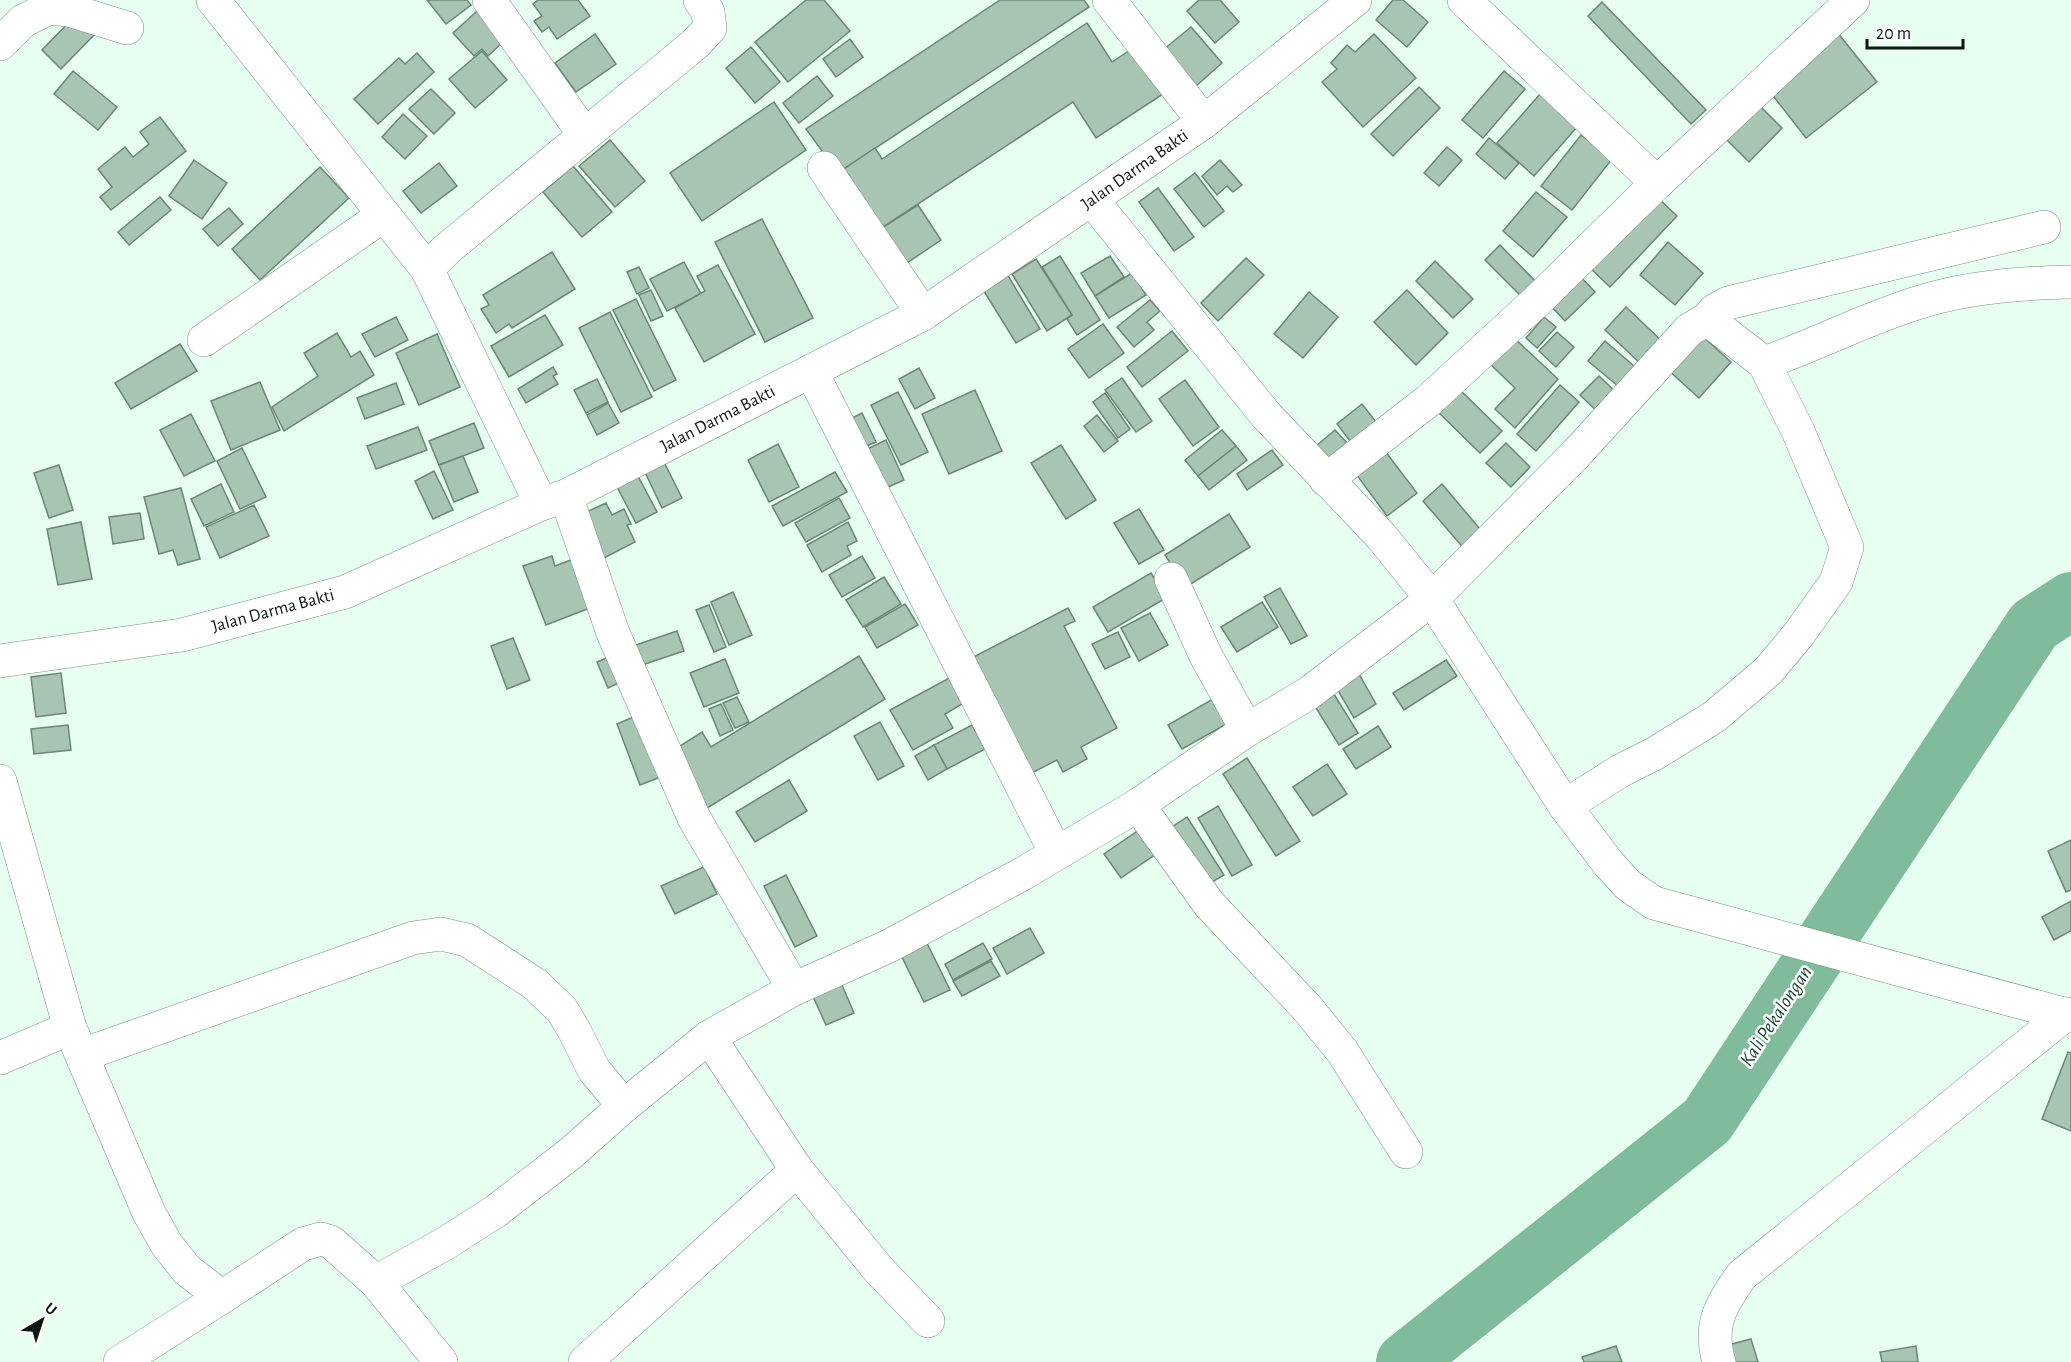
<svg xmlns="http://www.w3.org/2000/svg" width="2071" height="1362" font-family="'Alegreya Sans',sans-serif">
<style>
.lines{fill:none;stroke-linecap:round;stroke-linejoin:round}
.river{stroke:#80bc9b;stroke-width:58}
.building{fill:#a8c5b4;stroke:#6b8676;stroke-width:1.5}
.minor-casing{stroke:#769282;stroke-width:34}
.minor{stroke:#fff;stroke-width:33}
.labels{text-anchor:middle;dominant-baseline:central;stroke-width:5;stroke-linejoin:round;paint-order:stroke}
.street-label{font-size:18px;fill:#0c1711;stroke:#fff}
.water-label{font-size:20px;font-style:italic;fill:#184731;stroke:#fff}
</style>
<rect width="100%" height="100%" fill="#e7fff1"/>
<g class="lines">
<path class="river" d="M1405,1362L1707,1121L2034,625L2071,601"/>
</g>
<g class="building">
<path d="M427,0H467L471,5L446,24Z"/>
<path d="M538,0H578L590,16L557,39L549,27L542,32L534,21L542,16L533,4Z"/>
<path d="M806,0H824L850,31L788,82L755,42Z"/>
<path d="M1000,0H1084L1089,7L838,173L806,129Z"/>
<path d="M1199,0H1220L1239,22L1215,43L1187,11Z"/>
<path d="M1393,0H1403L1428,22L1407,47L1376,20Z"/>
<path d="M1602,2L1706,110L1691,124L1588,16Z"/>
<path d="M477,11L504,41L488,56L482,49L474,56L453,33Z"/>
<path d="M74,17L94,35L61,69L42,50Z"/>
<path d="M1087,23L1112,62L1133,48L1163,94L1096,138L1073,102L877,231L838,173L875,148L882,159Z"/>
<path d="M1191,27L1222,63L1195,87L1163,50Z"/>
<path d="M1837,32L1877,82L1806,138L1767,88Z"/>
<path d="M595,34L616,64L576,92L555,63Z"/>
<path d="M1374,34L1416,78L1363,127L1322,82L1337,69L1331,63L1347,45L1355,52Z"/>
<path d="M850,39L863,57L836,77L823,59Z"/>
<path d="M751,47L780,82L755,103L726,68Z"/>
<path d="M482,51L507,80L475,108L449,79Z"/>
<path d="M417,53L434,72L378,124L354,99L399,58L405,64Z"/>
<path d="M73,71L117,107L98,130L54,94Z"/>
<path d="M1504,71L1525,89L1483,138L1462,120Z"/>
<path d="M817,76L833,96L799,123L783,103Z"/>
<path d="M1419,87L1440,108L1393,156L1371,134Z"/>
<path d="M431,89L455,113L434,134L409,109Z"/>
<path d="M1541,93L1578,126L1534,176L1497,143Z"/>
<path d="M774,102L806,150L702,221L670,173Z"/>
<path d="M1756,102L1782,128L1749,162L1723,136Z"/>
<path d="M403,114L427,136L405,159L382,137Z"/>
<path d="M160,117L186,151L111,210L100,197L112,187L98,169L125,147L133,157L149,144L140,132Z"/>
<path d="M1581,135L1612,159L1572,210L1541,186Z"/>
<path d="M1489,138L1519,163L1505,179L1476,154Z"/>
<path d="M610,140L645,181L615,207L579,166Z"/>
<path d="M1447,147L1462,160L1439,186L1424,173Z"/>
<path d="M194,160L227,183L202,219L169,196Z"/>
<path d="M1220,160L1242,185L1233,192L1227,186L1217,195L1202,176Z"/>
<path d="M439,163L457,186L421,213L403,191Z"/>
<path d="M573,166L612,212L582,237L543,192Z"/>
<path d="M320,167L349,198L260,280L232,249Z"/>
<path d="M1195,173L1224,211L1204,227L1174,189Z"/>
<path d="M1158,188L1194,237L1174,251L1139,202Z"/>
<path d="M1536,192L1567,217L1533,257L1503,231Z"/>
<path d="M1656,196L1677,216L1610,287L1589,267Z"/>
<path d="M160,197L171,210L129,245L118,232Z"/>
<path d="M918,205L941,240L901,267L877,231Z"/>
<path d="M229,208L243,224L218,246L203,229Z"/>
<path d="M762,219L813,318L765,342L715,242Z"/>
<path d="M1668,242L1703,273L1675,305L1640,275Z"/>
<path d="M1500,245L1538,284L1523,298L1485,260Z"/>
<path d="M552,252L575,289L512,328L509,324L496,333L481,309L489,305L483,295Z"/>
<path d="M1060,256L1100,320L1077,335L1067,319L1072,315L1042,267Z"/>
<path d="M1110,256L1124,277L1095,296L1081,273Z"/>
<path d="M1246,258L1264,275L1218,321L1201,303Z"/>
<path d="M1036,259L1072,315L1047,331L1012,274Z"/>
<path d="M1435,261L1473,299L1453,318L1416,281Z"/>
<path d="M684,262L701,294L667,311L650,279Z"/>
<path d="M718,265L755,334L704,362L675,308L705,291L697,276Z"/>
<path d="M639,267L649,288L637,294L627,272Z"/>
<path d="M1132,273L1146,295L1109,318L1095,296Z"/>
<path d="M1007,274L1040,329L1016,343L982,288Z"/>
<path d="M1580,276L1595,292L1565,321L1550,305Z"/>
<path d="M651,290L663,316L651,321L639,295Z"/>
<path d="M1407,290L1448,333L1416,365L1374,322Z"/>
<path d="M1309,292L1338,317L1303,358L1274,334Z"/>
<path d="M636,299L676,380L654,391L613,310Z"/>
<path d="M1150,300L1160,311L1147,322L1154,330L1134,347L1117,327Z"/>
<path d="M1626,307L1665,344L1644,367L1605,330Z"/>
<path d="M610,312L652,397L621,412L579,328Z"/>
<path d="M545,315L563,345L509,377L491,346Z"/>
<path d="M396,317L408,340L375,357L362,334Z"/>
<path d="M1544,317L1556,327L1537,348L1526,338Z"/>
<path d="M1103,324L1124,353L1089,378L1068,349Z"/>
<path d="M1172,331L1188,351L1142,387L1127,367Z"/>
<path d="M1557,332L1574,347L1556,367L1539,351Z"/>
<path d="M337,333L351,357L360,351L374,375L284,431L272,407L318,376L304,353Z"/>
<path d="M1699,333L1731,362L1699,398L1667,369Z"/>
<path d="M437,334L460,387L419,405L396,353Z"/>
<path d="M1513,337L1558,379L1515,428L1495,409L1515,388L1489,363Z"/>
<path d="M1605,341L1641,372L1624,391L1588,361Z"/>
<path d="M180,344L197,371L131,409L115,383Z"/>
<path d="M553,367L557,374L553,376L558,384L526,403L518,389Z"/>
<path d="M919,368L935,398L915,409L899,379Z"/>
<path d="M1599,376L1620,396L1602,416L1580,395Z"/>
<path d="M1122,378L1152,421L1136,432L1105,390Z"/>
<path d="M597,379L608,402L586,413L574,390Z"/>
<path d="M1185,380L1219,427L1193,446L1159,399Z"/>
<path d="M260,382L280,430L231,450L211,401Z"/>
<path d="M396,383L404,404L365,419L357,398Z"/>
<path d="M1560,385L1579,402L1536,451L1517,434Z"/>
<path d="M1457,387L1502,431L1480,453L1435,409Z"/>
<path d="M975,390L1002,451L949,474L922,414Z"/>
<path d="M898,392L928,452L901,465L871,405Z"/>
<path d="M1105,393L1130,429L1118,438L1093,402Z"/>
<path d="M608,403L619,423L597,435L587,415Z"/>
<path d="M1362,404L1376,422L1350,441L1337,424Z"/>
<path d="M862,413L876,442L855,451L842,423Z"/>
<path d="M191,414L215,461L184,476L160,430Z"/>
<path d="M1097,415L1118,441L1104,452L1084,426Z"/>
<path d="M474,423L484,448L439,465L429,441Z"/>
<path d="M418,427L427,450L376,469L367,446Z"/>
<path d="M1222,430L1236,446L1198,476L1185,460Z"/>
<path d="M1335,430L1348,444L1329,461L1316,446Z"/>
<path d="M886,440L904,480L879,491L861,452Z"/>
<path d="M1506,443L1530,467L1511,487L1486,463Z"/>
<path d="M778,444L799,487L769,502L748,460Z"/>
<path d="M1061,445L1096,500L1066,519L1031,463Z"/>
<path d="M1236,446L1247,460L1209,490L1198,476Z"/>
<path d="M1382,447L1417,493L1387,516L1353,470Z"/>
<path d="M242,448L266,497L240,509L217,461Z"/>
<path d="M1272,450L1283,465L1247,490L1237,474Z"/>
<path d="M463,456L478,492L454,502L439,465Z"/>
<path d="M663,460L682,498L662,508L644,470Z"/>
<path d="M59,465L73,510L49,518L34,473Z"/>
<path d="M434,471L453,510L433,519L415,481Z"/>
<path d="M835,472L847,492L783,526L772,506Z"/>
<path d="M638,476L657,512L636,523L617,487Z"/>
<path d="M221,484L234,512L204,526L191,499Z"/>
<path d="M1442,484L1485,535L1466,551L1423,501Z"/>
<path d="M181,488L200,559L178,565L173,550L159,554L144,497Z"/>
<path d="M839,498L850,518L806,542L795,523Z"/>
<path d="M606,503L612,515L624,509L631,524L627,525L635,542L604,558L582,514Z"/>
<path d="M254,505L269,536L220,558L206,527Z"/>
<path d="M1139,509L1164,550L1139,564L1114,523Z"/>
<path d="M140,513L144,539L113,544L109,517Z"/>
<path d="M1229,514L1250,547L1186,587L1165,555Z"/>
<path d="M81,522L92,579L58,585L47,529Z"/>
<path d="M848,522L857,541L847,546L851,555L822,572L807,545Z"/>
<path d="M552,556L555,566L571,560L595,606L546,625L523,566Z"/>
<path d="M862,556L875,578L842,597L829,575Z"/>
<path d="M1151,573L1166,598L1108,632L1093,607Z"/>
<path d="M884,577L901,604L863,627L846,600Z"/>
<path d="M1280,588L1307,636L1291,644L1264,597Z"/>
<path d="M733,592L752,635L729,645L711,602Z"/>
<path d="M1262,602L1278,627L1237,652L1221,627Z"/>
<path d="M905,604L918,625L877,648L865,627Z"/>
<path d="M709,605L726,647L714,652L696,610Z"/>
<path d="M1068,608L1075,621L1064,626L1117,728L1081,747L1087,759L1063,772L1057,760L1022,778L962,663Z"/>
<path d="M1150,613L1168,645L1139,661L1121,628Z"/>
<path d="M677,631L684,651L639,666L633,646Z"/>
<path d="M1118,632L1130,657L1105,669L1092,644Z"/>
<path d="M513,638L530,680L507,689L491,646Z"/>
<path d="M617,654L627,679L608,688L597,662Z"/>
<path d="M859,656L885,699L704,810L669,753L702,732L711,747Z"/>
<path d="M725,659L739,693L704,707L690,673Z"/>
<path d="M1446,660L1457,676L1404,710L1393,693Z"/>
<path d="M61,673L66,713L36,717L31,677Z"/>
<path d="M1359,674L1376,704L1354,718L1336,687Z"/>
<path d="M953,676L967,701L945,714L953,728L913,750L890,710Z"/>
<path d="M1332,691L1358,733L1339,745L1313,703Z"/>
<path d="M1218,696L1232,721L1182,749L1168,725Z"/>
<path d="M737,697L749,722L735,728L723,703Z"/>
<path d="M721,704L733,730L720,736L709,709Z"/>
<path d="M643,713L668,774L640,785L617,724Z"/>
<path d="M880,722L904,766L878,780L854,736Z"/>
<path d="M68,725L71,750L34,754L31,729Z"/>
<path d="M972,725L985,749L947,769L934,745Z"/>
<path d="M1378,726L1391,747L1356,769L1343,749Z"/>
<path d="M934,745L947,769L928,780L915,756Z"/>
<path d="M1247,758L1300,841L1276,856L1223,774Z"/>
<path d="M1327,764L1347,794L1313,816L1293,787Z"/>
<path d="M789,780L807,811L755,842L736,812Z"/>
<path d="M1218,806L1252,865L1232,876L1198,818Z"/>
<path d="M1187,817L1224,875L1202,888L1166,831Z"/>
<path d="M1139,830L1156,854L1121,878L1104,854Z"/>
<path d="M2071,840V890L2066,892L2048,851Z"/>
<path d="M704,867L717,894L675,914L661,886Z"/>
<path d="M786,875L817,936L795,947L764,886Z"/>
<path d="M2071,901V931L2054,940L2042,917Z"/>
<path d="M1030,928L1044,953L1007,974L993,948Z"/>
<path d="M924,937L950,990L924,1002L898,949Z"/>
<path d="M983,943L992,959L953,980L945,964Z"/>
<path d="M991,961L1000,976L962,996L953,981Z"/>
<path d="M839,978L854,1013L826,1025L810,990Z"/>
<path d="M2068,1052L2071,1053V1131L2042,1119Z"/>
<path d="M1751,1339L1758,1362H1729L1724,1346Z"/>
<path d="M1616,1346L1622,1362H1584L1582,1357Z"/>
<path d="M1916,1346L1918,1362H1882L1880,1352Z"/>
</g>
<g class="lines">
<g class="minor-casing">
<g id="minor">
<path d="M213,0L427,269L541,504"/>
<path d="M489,0L584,134"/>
<path d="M1109,0L1204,122"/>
<path d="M1464,0L1657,183"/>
<path d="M0,44L23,21L49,8L69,10L127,28"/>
<path d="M824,168L923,314"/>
<path d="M1092,200L1266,415L1381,536L1432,599L1565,806L1608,863L1628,885L1654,903L2071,1016"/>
<path d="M427,269L447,249L695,44L710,28L708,12L700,0"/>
<path d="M1707,319L1714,311L1728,303L2044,227"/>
<path d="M204,340L384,215"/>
<path d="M811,371L1056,853"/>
<path d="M1326,480L1428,401L1538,300L1657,183L1853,0"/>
<path d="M566,496L613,633L694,818L794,989"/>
<path d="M1171,579L1206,656L1247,730"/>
<path d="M0,661L182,635L345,592L541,504L566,496L923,314L1204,122L1355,0"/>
<path d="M0,781L70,1028L149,1213L167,1245L187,1270L222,1297L303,1244L321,1239L331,1242L376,1282L446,1243L496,1211L571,1153L624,1106L709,1037L794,989L889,946L1024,873L1138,805L1247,730L1309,693L1432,599L1576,454L1689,330L1707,319L1764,363C1816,345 1865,319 1917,303C1966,287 2020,283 2071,282"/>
<path d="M1138,805L1209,904L1307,1008L1342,1051L1406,1152"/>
<path d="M1565,806L1620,771L1654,754L1714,717L1768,671L1799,634L1836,582L1847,547L1798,431L1764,363"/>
<path d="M709,1037L797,1170L879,1270L928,1321"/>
<path d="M82,1055L413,938L441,934L467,940L535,984L562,1010L574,1030L594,1070L624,1106"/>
<path d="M0,1058L70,1028"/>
<path d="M376,1282L441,1362"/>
<path d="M120,1362L222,1297"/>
<path d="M585,1362L797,1170"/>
<path d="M1719,1362C1708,1325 1721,1304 1742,1275L2066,1014"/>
</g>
</g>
<use href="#minor" class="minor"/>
</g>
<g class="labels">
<g class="street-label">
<text transform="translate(1135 170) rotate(-35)">Jalan Darma Bakti</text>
<text transform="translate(718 419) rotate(-27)">Jalan Darma Bakti</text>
<text transform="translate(273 611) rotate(-15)">Jalan Darma Bakti</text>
</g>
<g class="water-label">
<text transform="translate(1776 1016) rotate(-57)">Kali Pekalongan</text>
</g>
</g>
<g transform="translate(42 1320) rotate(39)" stroke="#ffffff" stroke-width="4.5" paint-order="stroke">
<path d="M0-4.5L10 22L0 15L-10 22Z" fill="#0c1711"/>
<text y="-9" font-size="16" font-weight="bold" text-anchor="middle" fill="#0c1711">U</text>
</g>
<path d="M1867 39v9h96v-9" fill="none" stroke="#0c1711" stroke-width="3"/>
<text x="1876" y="39" font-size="18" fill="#0c1711" stroke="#ffffff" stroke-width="4.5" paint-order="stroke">20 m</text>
</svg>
